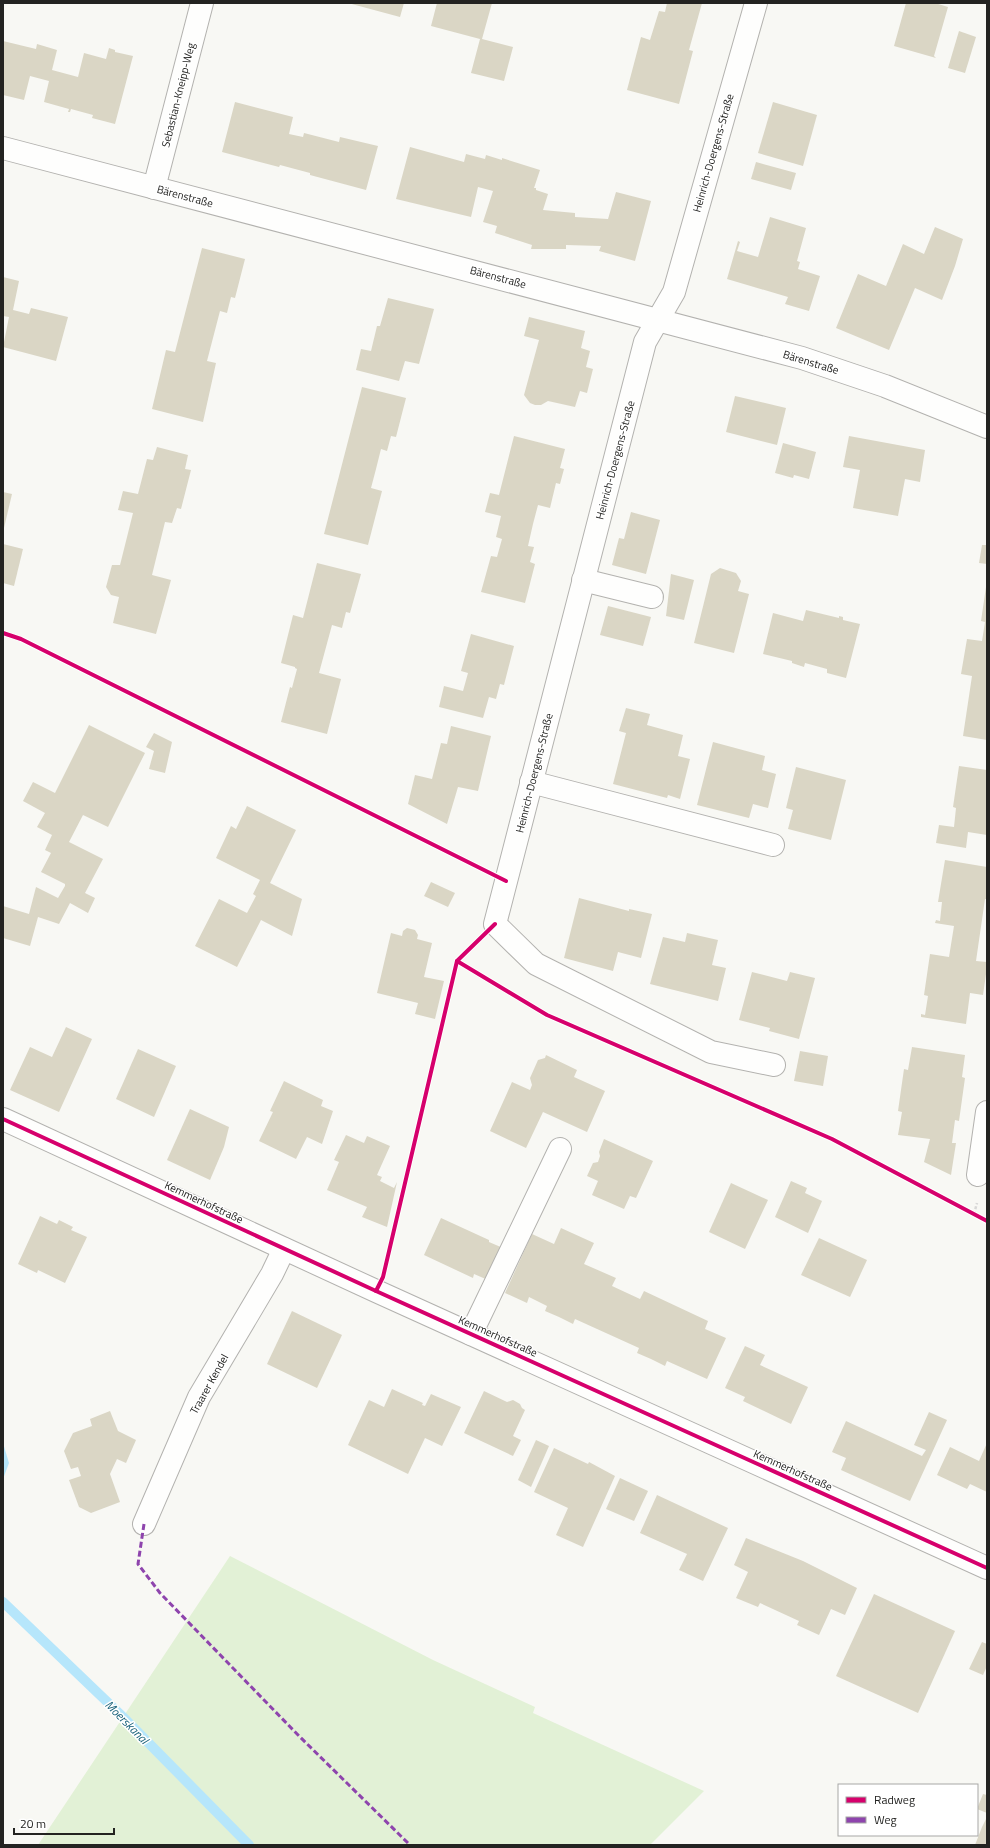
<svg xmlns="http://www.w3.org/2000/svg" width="990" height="1848" font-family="'Titillium Web',sans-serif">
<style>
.green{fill:#e2f1d6}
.water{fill:#b6e6fb}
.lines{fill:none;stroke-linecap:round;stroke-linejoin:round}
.stream{stroke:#b6e6fb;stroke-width:10}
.building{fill:#dad6c5}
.minor-casing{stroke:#b3b2af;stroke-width:24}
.path{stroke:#d8d8d7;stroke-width:2.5;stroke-dasharray:3 2;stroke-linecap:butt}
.minor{stroke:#fefefd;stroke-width:22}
.quiet{stroke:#8e44ad;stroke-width:3;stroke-dasharray:6 3;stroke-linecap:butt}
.cycleway-casing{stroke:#fff;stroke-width:6}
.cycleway{stroke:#d6006c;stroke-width:4}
.labels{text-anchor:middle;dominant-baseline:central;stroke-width:3;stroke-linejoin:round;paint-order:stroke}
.street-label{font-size:11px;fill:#232321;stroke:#fff}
.water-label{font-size:12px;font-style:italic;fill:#135d76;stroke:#fff}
</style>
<rect width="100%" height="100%" fill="#f8f8f4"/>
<path class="green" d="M230,1556L433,1660L535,1707L533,1713L704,1791L650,1845H38Z"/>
<path class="water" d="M3,1443L9,1463L3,1479Z"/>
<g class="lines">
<path class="stream" d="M3,1602L123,1717L249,1845"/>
</g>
<g class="building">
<path d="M348,3H404L400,17Z"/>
<path d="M437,3H492L482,39L513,47L504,81L471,73L480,39L431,26Z"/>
<path d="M667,3H702L689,50L693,51L679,104L627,90L641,37L650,40L659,11L665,12Z"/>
<path d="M906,3H935L948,7L934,56L936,58L894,46Z"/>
<path d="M959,31L976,37L965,73L948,68Z"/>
<path d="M3,41L36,49L37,44L57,50L52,70L78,77L84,53L106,59L109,48L115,50V52L133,56L115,124L92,118L93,115L71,109L70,112H68L69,109L44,102L49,81L30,76L24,100L3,95Z"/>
<path d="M235,102L293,117L289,134L303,137L304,133L339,142L340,137L378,146L366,190L310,175V173L280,165L279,167L222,152Z"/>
<path d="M773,102L817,115L803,166L758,153Z"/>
<path d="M410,147L464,162L466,154L485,159L486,155L502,160V158L540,170L534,188H536V190L548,194L543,210L575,213V217L608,219L616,192L651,201L635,261L599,251L601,246L566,245V249H531L532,245L495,233L497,226L483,222L493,191L478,187L471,217L396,199Z"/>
<path d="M756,162L796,173L791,190L751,179Z"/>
<path d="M770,217L806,228L797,261L800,262L798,269L820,276L809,311L785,304L788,297L727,279L738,241L740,242L737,251L758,257Z"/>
<path d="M935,227L963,239L955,266L942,300L915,288L889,350L836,328L858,274L886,286L903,244L924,254Z"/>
<path d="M202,248L245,259L235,298L231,297L227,313L220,311L207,361L216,363L203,422L152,409L166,350L175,352Z"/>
<path d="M3,277L19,281L13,310L29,314L31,308L68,317L56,361L3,347L9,317L3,316Z"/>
<path d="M388,298L434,309L419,364L405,361L399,381L356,370L361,349L371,351L377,326H380Z"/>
<path d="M529,317L585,331L581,348L590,351L586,367L593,369L587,393L580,391L575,407L548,401L541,405H535L530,403L524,395L539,340L524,336Z"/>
<path d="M362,387L406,398L396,437L391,436L387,451L381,449L376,469L371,488L382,491L368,545L324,534Z"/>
<path d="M735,396L786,408L777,445L726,432Z"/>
<path d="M514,436L565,449L560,468L564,469L560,484L556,483L550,508L538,505L533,524L528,546L534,547L530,562L535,564L525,603L481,592L491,556L497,557L502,539L496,537L501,516L485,512L490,493L499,495Z"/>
<path d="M849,436L925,450L920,482L905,479L898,516L853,508L860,470L843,467Z"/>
<path d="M783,443L816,452L809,479L794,475L793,478L775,473Z"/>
<path d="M157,447L188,455L185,469L191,470L181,509L177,508L172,523L165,522L152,575L171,580L156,634L113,623L119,597L111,595L106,587L112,565H120L133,513L118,510L123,491L138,494L147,459L153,460Z"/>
<path d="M3,492L12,494L4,528H3Z"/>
<path d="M631,512L660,520L646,574L612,565L619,538L624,539Z"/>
<path d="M3,544L23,549L14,586L3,583Z"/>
<path d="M982,545H987V564L979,563Z"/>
<path d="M317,563L361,574L350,613L346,612L342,628L332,625L319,673L341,679L327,734L281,722L290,687L292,688L297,669L295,668V667L281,663L293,615L303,618Z"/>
<path d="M720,568L736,573L741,581L738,591L749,594L734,653L694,643L711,574Z"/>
<path d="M671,574L694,580L684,620L666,616Z"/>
<path d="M986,587H987V740L963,736L972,676L961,674L967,639L982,641L985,622L981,621Z"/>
<path d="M608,606L651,617L643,646L600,635Z"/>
<path d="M806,610L839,618V616L843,617V620L860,624L846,678L827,673V669L805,663L804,667L792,663V661L763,654L773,613L803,621Z"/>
<path d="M471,634L514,646L504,685L500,684L496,699L489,697L483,718L439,707L444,686L463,691L468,673L461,671Z"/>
<path d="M626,708L650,714L647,725L683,735L678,756L690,759L680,799L668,795L667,798L613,784L626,733L619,731Z"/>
<path d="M89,725L145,753L108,827L83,815L69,842L103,859L85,893L95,898L88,913L70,903L59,924L38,917L30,946L3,938V906L29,914L36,887L58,898L65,886V884L41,872L51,853L45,850L52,835L37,827L45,813L23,801L33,782L55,793Z"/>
<path d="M451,726L491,736L478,791L458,787L447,824L408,804L415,775L432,779L441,743L447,744Z"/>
<path d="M154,733L172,742L165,773L149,769L154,751L146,747Z"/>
<path d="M713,742L765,756L762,770L776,774L768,808L753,804L749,818L697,805Z"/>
<path d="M959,766L987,770V835L968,832L966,848L936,843L939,825L954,827L956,808L953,807Z"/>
<path d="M796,767L846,780L831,840L788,829L793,810L786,808Z"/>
<path d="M247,806L296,830L270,883L302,899L292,936L261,920L237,967L195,946L219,899L247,913L256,896L253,894L260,880L216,858L231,826L236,829Z"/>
<path d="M945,860L987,867V899H985L976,961L987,962V967L983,995L970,993L966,1024L921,1017V1014L925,1015L928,996L924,995L930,954L949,957L954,926L935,923L936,920L940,921L942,902H938Z"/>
<path d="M431,882L455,893L448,907L424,896Z"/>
<path d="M579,898L629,911V909L652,914L641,958L618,952L613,971L564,958Z"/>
<path d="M407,928L415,930L418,935L417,939L432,943L424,977L444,981L435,1019L415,1014L418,1003L377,993L391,933L402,936L403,931Z"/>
<path d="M687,933L718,940L712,965L726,968L718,1001L650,984L663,937L685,942Z"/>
<path d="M752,972L787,981L790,972L815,978L799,1039L769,1031L770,1028L739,1020Z"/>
<path d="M66,1027L92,1039L59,1112L10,1090L30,1047L52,1057Z"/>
<path d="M912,1047L965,1055L962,1077L965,1078L959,1121L955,1120L952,1143H956L951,1175L924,1162L930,1139L898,1135L902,1112L898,1111L904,1069L908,1070Z"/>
<path d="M138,1049L176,1066L154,1117L116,1099Z"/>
<path d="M800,1051L828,1056L823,1086L794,1081Z"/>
<path d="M546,1055L577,1070L574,1077L605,1091L587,1132L543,1112L526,1148L490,1131L512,1082L530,1090L532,1085L530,1078L538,1060L545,1058Z"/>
<path d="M284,1081L323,1100L321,1106L333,1111L322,1144L307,1137L296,1159L259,1141L273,1112L270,1111Z"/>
<path d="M190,1109L229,1127L224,1147L210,1180L167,1160Z"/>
<path d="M346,1135L364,1143L367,1136L390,1146L377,1175L382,1177L380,1181L394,1188L397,1182L387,1227L362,1217L367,1207L327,1190L339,1162L334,1160Z"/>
<path d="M604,1139L653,1161L636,1198L630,1196L624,1209L592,1195L598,1181L587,1176L593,1163L598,1162L600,1156L599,1152Z"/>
<path d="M791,1181L807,1188L805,1193L822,1201L808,1233L775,1217Z"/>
<path d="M731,1183L768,1200L745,1249L709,1232Z"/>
<path d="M40,1216L57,1224L59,1220L73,1227L71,1230L87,1237L65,1283L38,1270L37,1273L18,1264Z"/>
<path d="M441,1218L489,1240V1242L503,1248L488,1280L474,1274L473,1278L424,1255Z"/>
<path d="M561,1228L594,1243L584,1264L616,1278L612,1286L640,1299L644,1291L708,1321L705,1329L726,1338L707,1379L667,1361L665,1366L651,1359L637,1353L639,1348L575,1319L573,1324L559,1317L545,1311L547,1306L529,1297L527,1303L505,1293L532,1234L554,1244Z"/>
<path d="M819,1238L867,1260L850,1297L801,1275Z"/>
<path d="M292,1311L342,1335L317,1388L267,1364Z"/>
<path d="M745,1346L765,1355L760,1365L808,1387L791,1424L743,1401L745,1397L725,1388Z"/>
<path d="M392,1389L423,1403L422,1405L425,1406L431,1394L461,1407L442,1446L425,1438L408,1474L348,1445L369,1400L384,1407Z"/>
<path d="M484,1391L507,1402L513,1400L520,1404L522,1408L525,1410L513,1436L521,1440L513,1456L464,1433Z"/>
<path d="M110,1411L118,1431L136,1440L126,1463L117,1459L110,1474L120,1502L91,1513L79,1507L69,1480L81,1476L78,1467L71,1469L64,1451L73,1433L92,1426L90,1419Z"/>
<path d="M929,1412L947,1420L910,1501L841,1470L846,1458L832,1452L846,1421L922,1456L926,1450L914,1445Z"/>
<path d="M536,1440L549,1446L531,1487L518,1480Z"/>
<path d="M987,1443V1492L970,1484L967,1489L937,1475L950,1447L979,1461Z"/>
<path d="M554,1448L588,1464L589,1462L615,1476L583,1547L556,1535L568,1508L534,1492Z"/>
<path d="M620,1478L648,1491L634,1521L606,1509Z"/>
<path d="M657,1495L728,1528L703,1581L679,1570L687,1554L640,1533Z"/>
<path d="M746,1538L803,1561L857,1588L845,1615L831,1609L819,1635L797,1625L799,1621L760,1603L758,1607L736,1598L748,1572L734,1565Z"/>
<path d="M874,1594L955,1631L918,1713L836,1676Z"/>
<path d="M982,1642L987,1644V1666L983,1675L969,1669Z"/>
<path d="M983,1794L987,1795V1813L977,1809Z"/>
<path d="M987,1817V1845H975L982,1827Z"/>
</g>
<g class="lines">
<g class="minor-casing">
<g id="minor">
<path d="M756,3L674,292L645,342L495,924L536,964L711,1052L774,1065"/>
<path d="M3,148L802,358L885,386L987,427"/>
<path d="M154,188L202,3"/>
<path d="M583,580L652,597"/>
<path d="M531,782L773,845"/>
<path d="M3,1119L376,1291L987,1568"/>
<path d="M978,1175L987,1112"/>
<path d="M471,1334L560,1149"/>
<path d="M144,1524L199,1397L272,1274L284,1249"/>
</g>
</g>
<path class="path" d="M974,1214L977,1203"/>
<use href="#minor" class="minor"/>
<path class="quiet" d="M144,1524L138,1564L160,1593L299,1736L410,1845"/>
<g class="cycleway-casing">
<g id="cycleway">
<path d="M3,633L21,639L506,881"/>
<path d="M457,961L547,1015L832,1139L987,1221"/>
<path d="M3,1119L376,1291L987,1568"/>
<path d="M376,1291L383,1277L457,961L495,924"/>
</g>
</g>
<use href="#cycleway" class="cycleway"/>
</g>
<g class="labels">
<g class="street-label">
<text transform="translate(178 95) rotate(-76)">Sebastian-Kneipp-Weg</text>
<text transform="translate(713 153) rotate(-74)">Heinrich-Doergens-Straße</text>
<text transform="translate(185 196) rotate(15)">Bärenstraße</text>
<text transform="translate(498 277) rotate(15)">Bärenstraße</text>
<text transform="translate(811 362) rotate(17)">Bärenstraße</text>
<text transform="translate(615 460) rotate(-75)">Heinrich-Doergens-Straße</text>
<text transform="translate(534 773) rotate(-76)">Heinrich-Doergens-Straße</text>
<text transform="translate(204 1202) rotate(25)">Kemmerhofstraße</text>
<text transform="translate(498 1336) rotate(24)">Kemmerhofstraße</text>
<text transform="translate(209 1384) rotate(-61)">Traarer Kendel</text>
<text transform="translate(793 1470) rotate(24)">Kemmerhofstraße</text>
</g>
<g class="water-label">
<text transform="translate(127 1722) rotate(45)">Moerskanal</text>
</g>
</g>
<rect width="990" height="1848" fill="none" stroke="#232321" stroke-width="8"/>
<rect x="838" y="1784" width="140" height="52" fill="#ffffff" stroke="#a7a7a6"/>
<rect x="846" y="1797" width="20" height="6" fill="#d6006c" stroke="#a7a7a6"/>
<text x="874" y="1804" font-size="12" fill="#232321">Radweg</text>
<rect x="846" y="1817" width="20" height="6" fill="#8e44ad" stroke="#a7a7a6"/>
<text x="874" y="1824" font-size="12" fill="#232321">Weg</text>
<path d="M14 1828v6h100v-6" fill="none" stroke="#232321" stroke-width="2"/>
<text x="20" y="1828" font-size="12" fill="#232321" stroke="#ffffff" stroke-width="3" paint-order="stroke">20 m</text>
</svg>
